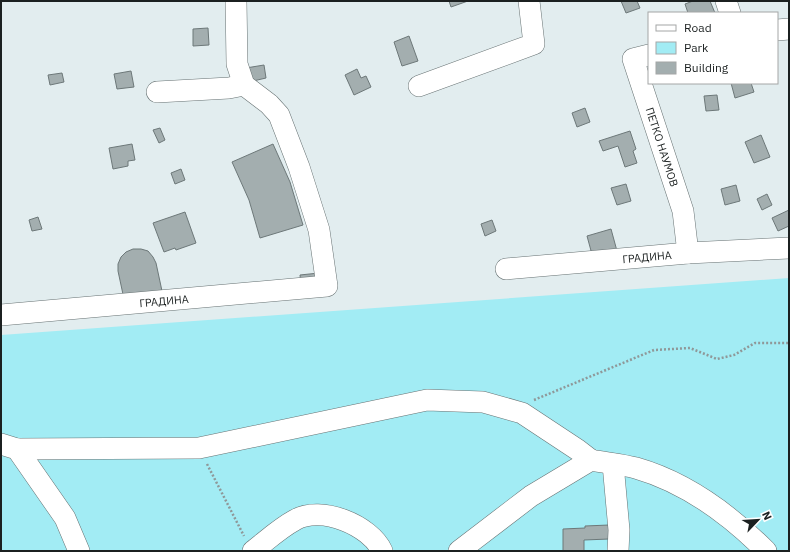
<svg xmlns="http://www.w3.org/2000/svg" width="790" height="552" font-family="'IBM Plex Sans',sans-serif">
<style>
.green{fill:#a2ecf4}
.building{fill:#a3aeaf;stroke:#6d7879}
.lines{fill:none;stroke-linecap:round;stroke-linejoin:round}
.minor-casing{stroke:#677273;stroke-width:22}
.path{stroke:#8f9899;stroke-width:2.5;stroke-dasharray:2 2;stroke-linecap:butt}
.minor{stroke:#fff;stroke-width:21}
.labels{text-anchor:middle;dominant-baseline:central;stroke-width:3;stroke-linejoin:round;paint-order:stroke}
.street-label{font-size:11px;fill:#1b2020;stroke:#fff}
</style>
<rect width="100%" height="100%" fill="#e2edef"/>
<path class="green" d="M789,278V551H1V335Z"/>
<g class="building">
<path d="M449,1H468L451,7Z"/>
<path d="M621,1H637L640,8L626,13Z"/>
<path d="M693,1H710L715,13H688L685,4Z"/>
<path d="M208,28L209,45L193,46V29Z"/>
<path d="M409,36L418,61L402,66L394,42Z"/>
<path d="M264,65L266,78L249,82L246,68Z"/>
<path d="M357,69L361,78L366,76L371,87L354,95L345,75Z"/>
<path d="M131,71L134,87L117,89L114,74Z"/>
<path d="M62,73L64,82L50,85L48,75Z"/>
<path d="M731,83H751L754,92L735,98Z"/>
<path d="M717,95L719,110L706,111L704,96Z"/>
<path d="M585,108L590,122L577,127L572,113Z"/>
<path d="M160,128L165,140L159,143L153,130Z"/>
<path d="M630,131L636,149L633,151L637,163L625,167L618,146L603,151L599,141Z"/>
<path d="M761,135L770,157L754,163L745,142Z"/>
<path d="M132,144L135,160L128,161V166L113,169L109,148Z"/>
<path d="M273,144L290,182L303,225L260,238L249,200L232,162Z"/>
<path d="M181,169L185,180L175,184L171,173Z"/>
<path d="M626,184L631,201L617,205L611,188Z"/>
<path d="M736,185L740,201L725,205L721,189Z"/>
<path d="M767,194L772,205L762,210L757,199Z"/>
<path d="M789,210V226L778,231L772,218Z"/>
<path d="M185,212L196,243L176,250L175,248L164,252L153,223Z"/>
<path d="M38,217L42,229L32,231L29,220Z"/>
<path d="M492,220L496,231L485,236L481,224Z"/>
<path d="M611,229L617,251L593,258L587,236Z"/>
<path d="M133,249H141L148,251L153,257L156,263L162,291L124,299L118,271V264L121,257L126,252Z"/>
<path d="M319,273L320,283L301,285L300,275Z"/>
<path d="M609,525V539L584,540V551H563V529L585,528V526Z"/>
</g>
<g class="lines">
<g class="minor-casing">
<g id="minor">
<path d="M726,1L730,13"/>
<path d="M777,30L789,29"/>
<path d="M649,55L633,59L683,211L688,253"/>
<path d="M419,86L534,44L529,1"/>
<path d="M157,92L229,88L244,85"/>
<path d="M506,269L688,253L789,248"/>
<path d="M1,315L327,286L319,230L299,167L279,115L269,104L244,85L237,64L236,1"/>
<path d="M1,444L17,449L65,518L79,551"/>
<path d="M17,449L199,448L427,400L483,402L522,413L578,450L591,460"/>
<path d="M613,464L619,530L618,551"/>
<path d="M253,551C266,541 280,528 295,520C321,505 370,525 382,551"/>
<path d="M459,551L531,496L591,460C605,463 621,464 636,468C685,482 730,515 766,551"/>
</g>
</g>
<g class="path">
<path d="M534,400L654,350L690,348L717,359L734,355L755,343H789"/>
<path d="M207,464L244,536"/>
</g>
<use href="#minor" class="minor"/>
</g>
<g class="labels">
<g class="street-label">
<text transform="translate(662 147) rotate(72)">ПЕТКО НАУМОВ</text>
<text transform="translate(647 257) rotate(-5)">ГРАДИНА</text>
<text transform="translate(164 301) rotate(-5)">ГРАДИНА</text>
</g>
</g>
<rect width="790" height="552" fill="none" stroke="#1b2020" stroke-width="4"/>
<rect x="648" y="12" width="130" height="72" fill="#ffffff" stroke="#a4a6a6"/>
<rect x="656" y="25" width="20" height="6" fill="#ffffff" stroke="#a4a6a6"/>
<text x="684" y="32" font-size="12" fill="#1b2020">Road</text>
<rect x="656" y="42" width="20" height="12" fill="#a2ecf4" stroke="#a4a6a6"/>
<text x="684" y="52" font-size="12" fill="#1b2020">Park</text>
<rect x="656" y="62" width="20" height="12" fill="#a3aeaf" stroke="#a4a6a6"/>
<text x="684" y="72" font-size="12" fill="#1b2020">Building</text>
<g transform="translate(758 520) rotate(65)" stroke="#ffffff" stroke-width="3" paint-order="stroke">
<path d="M0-3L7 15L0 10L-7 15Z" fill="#1b2020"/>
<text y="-6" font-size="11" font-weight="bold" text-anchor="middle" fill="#1b2020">N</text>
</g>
</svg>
